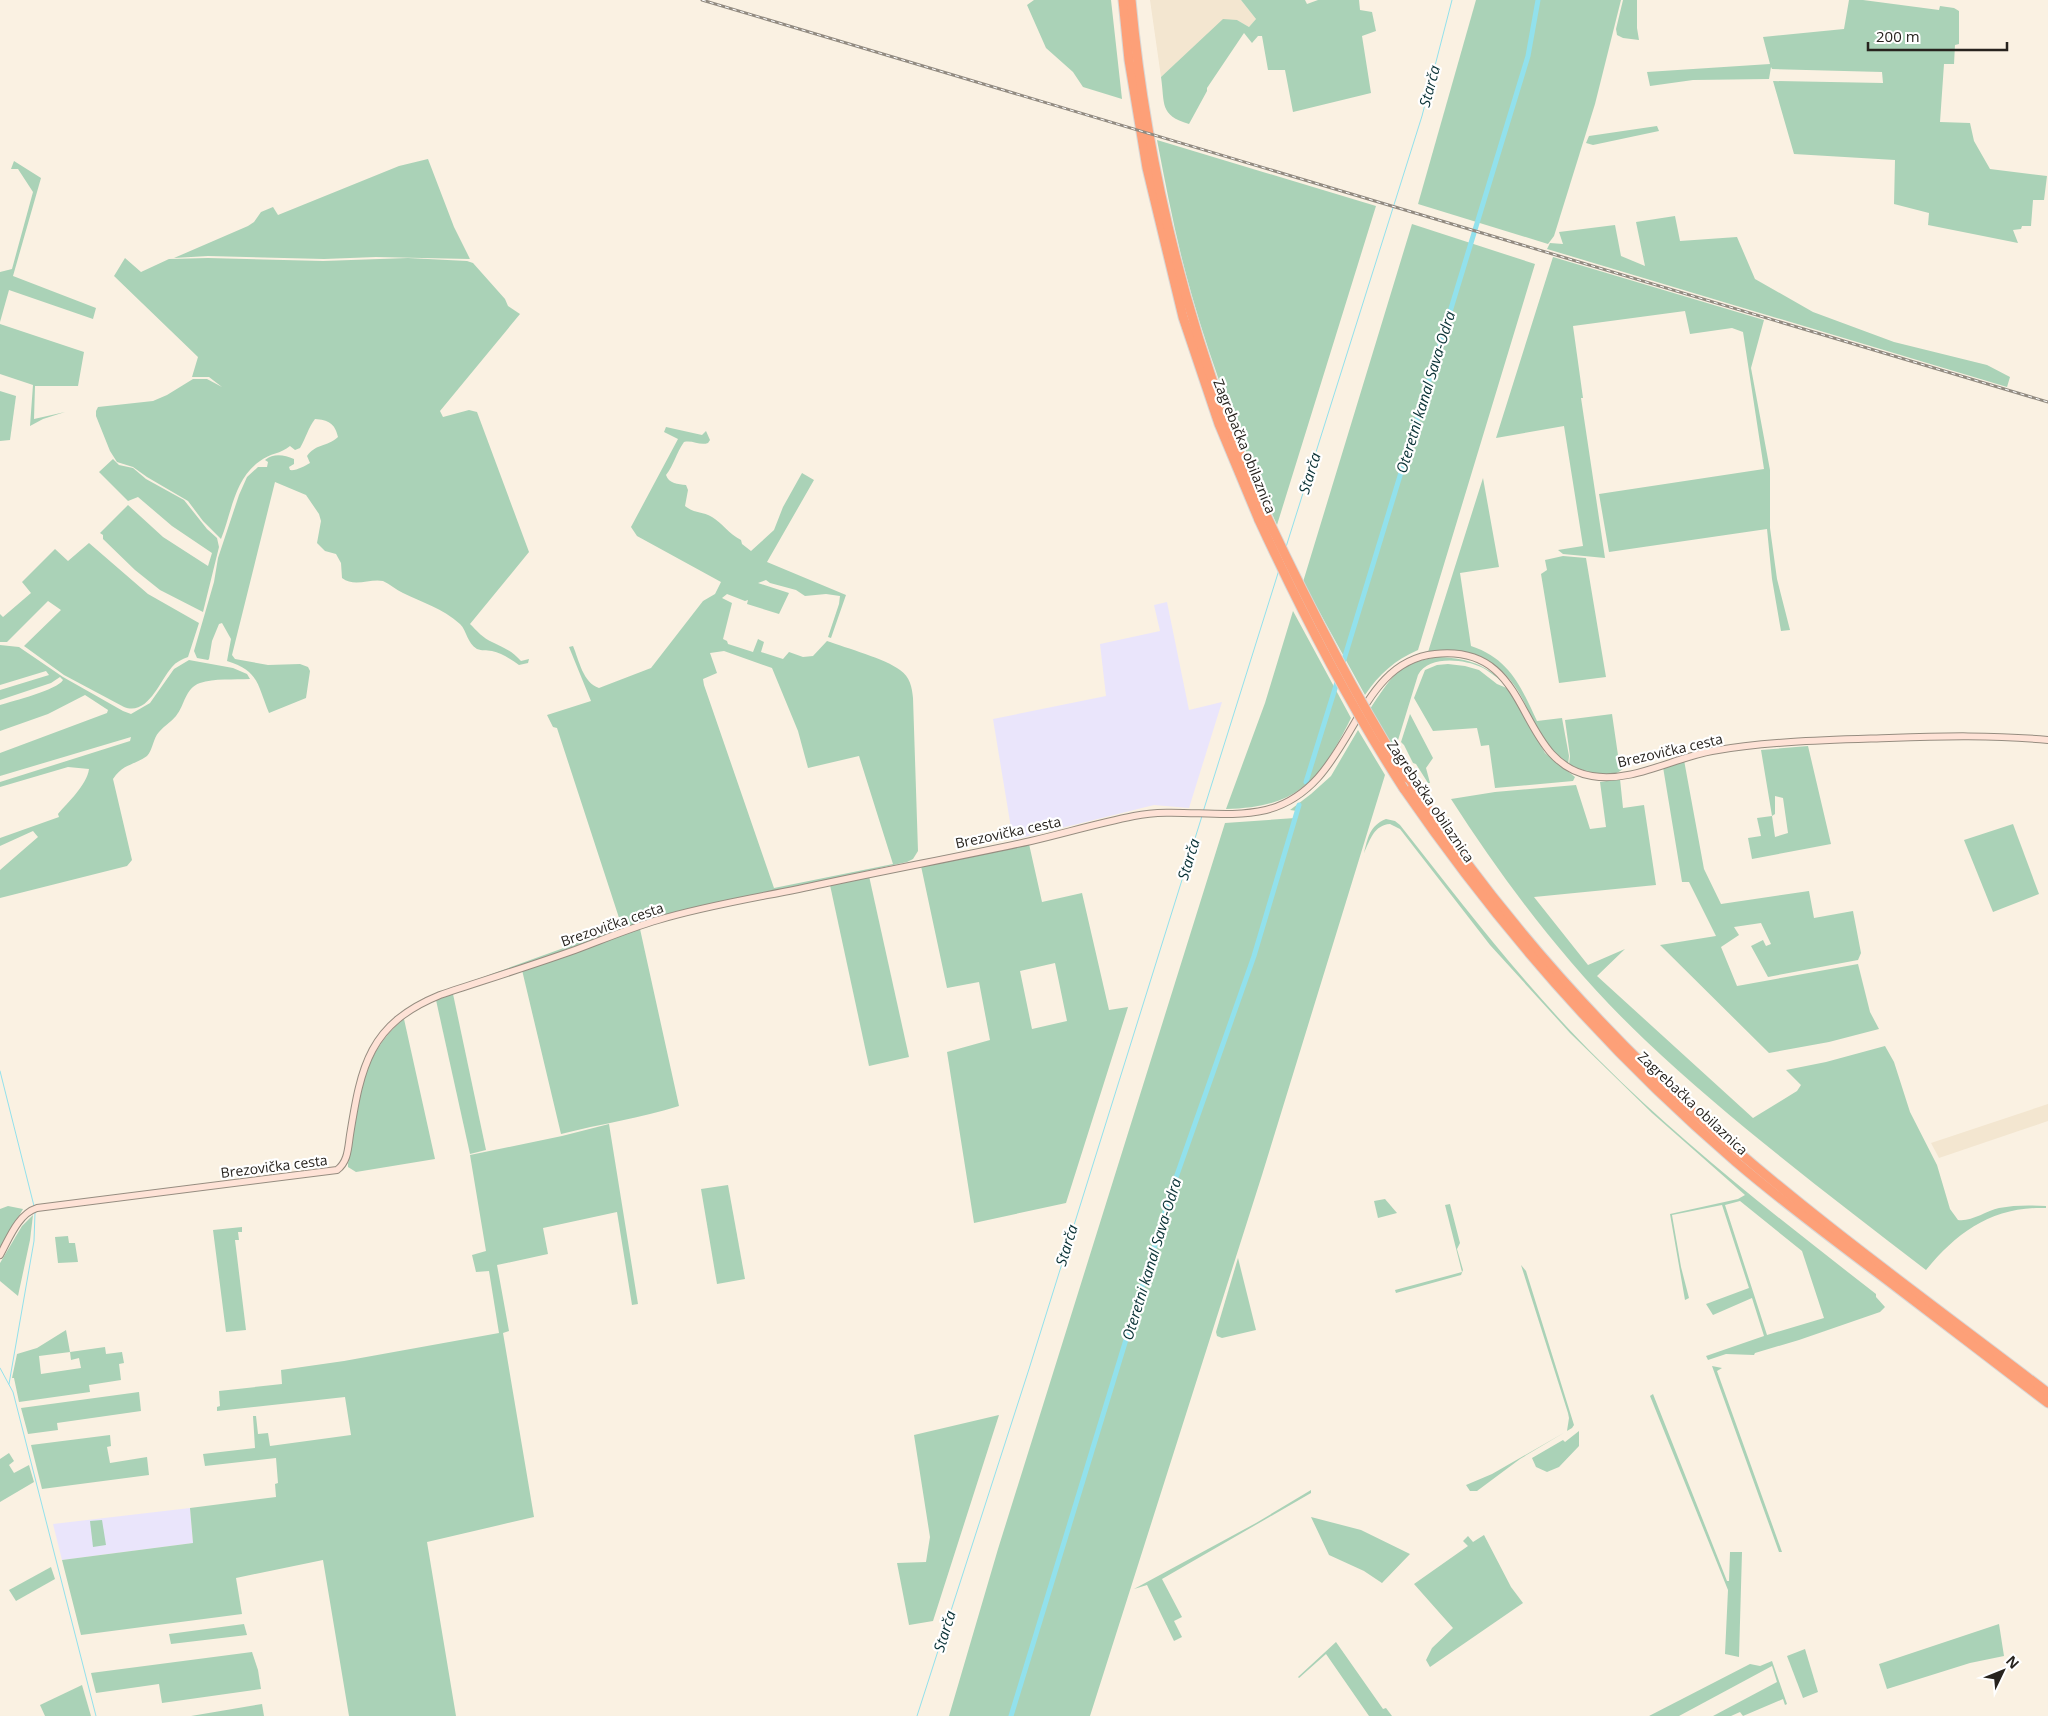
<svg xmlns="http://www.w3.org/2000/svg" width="2048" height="1716" font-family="'Open Sans',sans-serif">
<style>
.commercial{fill:#eae5fb}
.built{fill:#f3e6d0}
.green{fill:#aad2b7;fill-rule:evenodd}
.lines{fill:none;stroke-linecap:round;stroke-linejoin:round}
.stream{stroke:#92e1ec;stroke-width:1}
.canal{stroke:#92e1ec;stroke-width:5}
.secondary-casing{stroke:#968d80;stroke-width:8}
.highway-casing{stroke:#d8d7d6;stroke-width:11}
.secondary{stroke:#fee2d6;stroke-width:6}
.highway{stroke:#fda078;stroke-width:9}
.rail-casing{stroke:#928b81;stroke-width:3}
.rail{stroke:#fff;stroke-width:1;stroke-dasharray:4;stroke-linecap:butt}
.highway-bridge-casing{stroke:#d8d7d6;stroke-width:11;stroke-linecap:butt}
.highway-bridge{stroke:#fda078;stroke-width:9}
.labels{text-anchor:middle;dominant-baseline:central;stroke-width:4.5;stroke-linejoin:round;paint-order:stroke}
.street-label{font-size:14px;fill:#27231e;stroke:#fff}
.water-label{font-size:15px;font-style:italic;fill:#0a3236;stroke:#fff}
</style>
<rect width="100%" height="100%" fill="#faf1e2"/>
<g class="commercial">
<path d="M1167,602L1189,710L1222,702L1189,808L1154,805L1013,840L993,719L1106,696L1100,644L1160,631L1154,605Z"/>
<path d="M190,1508L193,1543L62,1560L53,1524Z"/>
</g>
<g class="built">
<path d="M1150,0H1241L1256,19L1249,27L1237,20H1223L1161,77Z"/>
<path d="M2048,1104V1121L1939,1158L1931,1143Z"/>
</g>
<g class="green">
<path d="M1034,0H1111L1122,99L1083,87L1073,72L1046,48L1027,5Z"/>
<path d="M1241,0H1305L1307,4L1318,0H1359L1360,10L1372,12L1376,31L1362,36L1371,93L1293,112L1285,70H1268L1262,36H1258L1252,43L1244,33L1207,88V91L1189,124C1159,115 1165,104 1161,77L1223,19L1237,20L1249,27L1256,19Z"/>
<path d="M1476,0H1621L1595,104L1554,236L1548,244L1418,204Z"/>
<path d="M1623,0H1637V28L1639,40L1623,38L1617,35L1616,29Z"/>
<path d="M1849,0H1863L1939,10L1940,6L1954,8L1959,11V44L1955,45L1954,64H1944L1940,122L1970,123L1974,141L1990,169L2047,176L2044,200H2033L2031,226H2022L2021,229L2013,230L2018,243L1928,225L1929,213L1894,204L1895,160L1794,154L1773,81L1883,83L1882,72L1772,69L1771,67L1769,79L1693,80L1650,86L1647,72L1770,64L1763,37L1844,29Z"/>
<path d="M1657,126L1659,131L1593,145L1586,143L1589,136Z"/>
<path d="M1157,140L1376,206L1277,525C1245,451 1214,374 1192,296C1177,245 1167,192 1157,140Z"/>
<path d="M428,159L454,227L470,259L376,257L324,259L208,256L174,258L248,226L254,222L261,212L273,207L278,215L399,166Z"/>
<path d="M14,161L41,178L13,276L96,308L93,319L9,290L0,322V272L12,269L33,192L18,169H11Z"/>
<path d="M1675,216L1680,241L1737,237L1755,279L1813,312L1894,342L1987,365L2010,377L2007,387L1547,249L1550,243L1563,244L1559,232L1615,225L1621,256L1645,266L1636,222Z"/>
<path d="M1412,224L1535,264L1418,650C1395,660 1379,674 1365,695L1303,582Z"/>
<path d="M1553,257L1764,320L1751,368L1770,470V528L1777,579L1790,630L1781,631L1772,579L1767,529L1609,552L1599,494L1764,469L1743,332L1732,328L1690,334L1685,311L1573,326L1583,398H1581L1605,558L1563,554L1558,550L1583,546L1564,426L1496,438Z"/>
<path d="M125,258L141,272L169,259L208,258L323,261L408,258L467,261L473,263L505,299L508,306L520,314L440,411L443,417L469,410L477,412L529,552L470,624C476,630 484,639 492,642C504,648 511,650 521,661L529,659L528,663L519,665C511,659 501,653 492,651C486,650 482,651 477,649C467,643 467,631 460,624C442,608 423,603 403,593C396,590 390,584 383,581C370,578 355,588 342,578L341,563L336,554L325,551L317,543L321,521L319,514L306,495L275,482L232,655L235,659L268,665L300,664L308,667L310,671L306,698L269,713C257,684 259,671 227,661L231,639L222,623L219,624L212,641L209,659L208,660L197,658L194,651L214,582L218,558L239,495L247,477L258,467H267L268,462L265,460C274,453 284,455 294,459V464L289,467L290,470C296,471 305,466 310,463L307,456C315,444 327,447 338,437C335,423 328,420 315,419C308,428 306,438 300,448L295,450L290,446C281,454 270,453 260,461C234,479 232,512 221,539L203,521L188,501L147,477L133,467L117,462L110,451L96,416V411L98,407L153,401L167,395L193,379H207L222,387L209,377H192L198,357L114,276Z"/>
<path d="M0,324L84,352L78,386H35L34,419L65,412L43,419L30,426L33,385L0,374Z"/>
<path d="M0,391L16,396L10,440L0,441Z"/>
<path d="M666,427L702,435L706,431L710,440L708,443C700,446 693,440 684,442C676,453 674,465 666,475C669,484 678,484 686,485L688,490L685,506C695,514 702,511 712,517C722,523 729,534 741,540L742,544L751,551L774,530L783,507L802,473L814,480L767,562L846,595L831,638L828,637L839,604L840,596L826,594L805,596L796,590L770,583L766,580L758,583L789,593L779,614L747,604L748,600L745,601L727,594L722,598L732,603L723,639L727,641L728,644L753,652L758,639L764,642L761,652L783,659L789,652L803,657L813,656L827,641C846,648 886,659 900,670C910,677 912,687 913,698L918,851L913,859L907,862L730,901L578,946L439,993L622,927L557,728L553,727L547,715L591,701L569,647L573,646C579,660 583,683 599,688L651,668L703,601L715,594L721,582L637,536L631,527L678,439L664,432ZM724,651L772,668L798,731L808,768L859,756L893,864L774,888L704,685L703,679L717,673L710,653Z"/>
<path d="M113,459L119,465L133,468L146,479L184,500L207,529L217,538L219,547L203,612L160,590L135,570L103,539V535L100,533L128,505L163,537L208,566L212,553L172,526L138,497L128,501L99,472Z"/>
<path d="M1483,478L1499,567L1460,573L1471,646C1510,659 1521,687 1537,721L1562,718L1569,756L1568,765C1562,760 1555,755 1550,749C1538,734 1531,716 1522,698C1503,660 1469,649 1428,652Z"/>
<path d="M89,543L148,594L199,623L188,657C182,659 176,662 172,667C159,682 148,716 124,707L64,675L24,646L61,610L48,601L7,642H0V614L3,617L31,593L22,582L55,549L68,561Z"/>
<path d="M1563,556L1586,558L1606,677L1559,683L1541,574L1547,570L1545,560Z"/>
<path d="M1293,611L1351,718C1321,779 1298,808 1226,809L1265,703Z"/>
<path d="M0,645L19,647L63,677L123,711L131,714L150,703L174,669L189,660L233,668L247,674L250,679C234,680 214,678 200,683C185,688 185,705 176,716C171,722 164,726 159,732C153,738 153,750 147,756C133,766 124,763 113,779L132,860L127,866L0,898V870L38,837L33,831L0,846V838L59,817L58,814C68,802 87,785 89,769L68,767L0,787V782L130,741L131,737L0,776V753L107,713L108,710L85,695L48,714L0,731V705C13,701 57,690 63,680L60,677L51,683L0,700V690L49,675L46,671L0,685Z"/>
<path d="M1438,657C1463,658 1482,662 1501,680C1494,676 1488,670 1481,667C1464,659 1428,655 1418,675L1395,750L1370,709C1391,678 1397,663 1438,657Z"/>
<path d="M1448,664L1465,666L1479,670L1497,684L1509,689L1545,753L1575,777L1573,781L1495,788L1489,745L1481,746L1477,728L1433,731L1414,698L1425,670L1437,665Z"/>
<path d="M1410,714L1433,758L1426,768L1430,783H1428L1416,764L1413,763L1404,745L1401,742Z"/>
<path d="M1612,714L1619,762L1628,761C1618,785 1588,772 1569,765L1570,756L1565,720Z"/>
<path d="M1358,730L1385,775L1262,1175L1090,1716H949L998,1549L1225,823L1295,818L1297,811L1290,810L1311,794L1331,776Z"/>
<path d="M1808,746L1831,844L1752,859L1748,838L1761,836L1757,818L1772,816L1761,750ZM1775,796L1783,798L1788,833L1775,837L1772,816L1775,814Z"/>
<path d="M1684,760L1704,869L1721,904L1809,891L1814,918L1853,911L1861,953L1858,960L1768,977L1751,946L1763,940L1766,946L1771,944L1761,923L1734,927L1739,935L1721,947L1737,986L1858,964L1870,1012L1879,1029L1829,1042L1769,1053L1660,945L1716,936L1689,882H1682L1663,767Z"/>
<path d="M1620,779L1623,808L1644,805L1656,885L1534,897L1588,965L1625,949L1597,976L1753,1118L1797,1091L1801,1085L1786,1070L1826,1062L1885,1046L1894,1062L1910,1112L1937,1165L1950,1209L1958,1220C1971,1222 1986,1211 1999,1208C2014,1205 2030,1205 2046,1206V1208C1994,1206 1958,1231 1926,1270C1830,1196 1733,1123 1645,1040C1570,969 1507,886 1451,799L1495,792L1576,785L1590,829L1606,827L1600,782Z"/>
<path d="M1386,819L1395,821L1400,825C1464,906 1526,988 1600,1061C1685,1146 1781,1220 1876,1294V1297L1885,1307L1880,1312L1799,1340L1755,1353L1754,1355L1726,1354L1708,1360L1706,1356L1764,1336L1752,1298L1713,1315L1706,1304L1749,1288L1722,1205L1672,1215L1681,1267L1689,1298L1685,1300L1670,1214L1738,1199L1745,1195L1652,1113L1570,1033L1490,945L1400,829L1390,824C1374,825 1370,840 1364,853C1368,838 1369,826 1386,819ZM1740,1201L1802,1251L1824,1318L1767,1335L1725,1205Z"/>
<path d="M2013,824L2039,894L1993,912L1964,840Z"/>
<path d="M1029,844L1042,902L1082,893L1109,1010L1128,1007L1066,1203L974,1223L947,1052L990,1040L979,982L947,988L921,866ZM1055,963L1067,1021L1032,1029L1020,971Z"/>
<path d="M869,876L909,1057L869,1066L830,885Z"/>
<path d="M640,929L679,1106C641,1118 600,1124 561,1134L522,970Z"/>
<path d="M453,994L486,1150L470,1154L436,1000Z"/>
<path d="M404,1019L435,1159L356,1172L348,1167V1164C359,1108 357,1057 404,1019Z"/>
<path d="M609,1124L638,1304L632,1305L617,1212L543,1228L548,1254L497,1265L509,1331L503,1333L534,1517L427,1542L456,1716H349L323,1560L236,1578L242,1614L81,1635L62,1560L193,1543L190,1508L276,1497L275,1484L278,1483L276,1458L205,1466L203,1454L255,1448L253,1416H256L258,1434L268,1433L270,1446L351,1435L345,1397L217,1411V1407L220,1406L219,1391L282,1384L281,1370L344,1361L499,1333L489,1271L476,1272L472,1255L486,1251L470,1155L562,1136Z"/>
<path d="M728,1185L745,1279L717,1284L701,1189Z"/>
<path d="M1385,1199L1397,1213L1378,1218L1374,1201Z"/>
<path d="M1450,1204L1460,1243L1457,1249L1463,1270L1461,1275L1396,1293L1395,1290L1462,1272L1445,1205Z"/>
<path d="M8,1206L23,1209L0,1249V1209Z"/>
<path d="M33,1215L30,1240L18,1296L0,1281V1263L22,1226Z"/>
<path d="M242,1227V1232H238L239,1240H235L246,1330L226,1332L213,1230Z"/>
<path d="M68,1236L69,1243H75L78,1262L58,1263L55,1237Z"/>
<path d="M1238,1258L1256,1330L1222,1338L1217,1336L1216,1332Z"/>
<path d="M1521,1265L1526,1271L1574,1425L1572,1428L1520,1459L1477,1491H1470L1466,1485L1492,1474L1567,1431L1569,1418L1568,1413Z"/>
<path d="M66,1330L70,1352L105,1347L106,1354L122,1352L124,1363L119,1364L121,1380L89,1385L90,1392L19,1402L14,1378H12L17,1354L37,1348ZM70,1352L71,1360L79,1358L81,1368L41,1374L39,1356Z"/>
<path d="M1712,1366L1722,1368L1717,1371L1782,1552H1779Z"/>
<path d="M139,1392L141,1411L57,1423L58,1430L28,1434L21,1408Z"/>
<path d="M1653,1394L1727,1581H1729L1730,1552H1742L1739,1657L1725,1654L1728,1590L1650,1396Z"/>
<path d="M999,1415L933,1621L909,1625L897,1563L926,1562L930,1537L914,1435Z"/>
<path d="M1579,1431V1446L1559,1467L1547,1472L1536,1467L1532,1458L1563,1440L1565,1442Z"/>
<path d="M110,1435L111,1446L107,1447L110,1463L147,1457L149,1475L42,1489L31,1445Z"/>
<path d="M9,1453L14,1461L9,1465L14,1473L29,1465L34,1482L0,1502V1459Z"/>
<path d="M1311,1490V1493L1162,1579L1182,1617L1174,1621L1182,1637L1174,1641L1147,1585L1134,1589L1256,1523Z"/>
<path d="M1311,1517L1361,1530L1410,1554L1382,1583L1364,1571L1329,1555Z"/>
<path d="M102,1520L106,1545L93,1547L90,1521Z"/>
<path d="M1484,1535L1511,1587L1523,1603L1430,1667L1426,1660L1432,1648L1453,1628L1414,1584L1468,1546L1463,1541L1468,1536L1473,1542Z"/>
<path d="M51,1567L55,1579L16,1601L9,1590Z"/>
<path d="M244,1624L247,1635L171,1644L169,1634Z"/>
<path d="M1999,1624L2004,1656L1970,1663L1887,1689L1879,1664Z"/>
<path d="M1336,1642L1383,1709L1386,1708L1392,1716H1369L1326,1654L1299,1678L1298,1677Z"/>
<path d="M1805,1649L1818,1692L1803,1698L1787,1656Z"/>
<path d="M252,1652L258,1670L261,1689L162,1703L159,1684L96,1693L91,1673Z"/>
<path d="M1772,1661L1787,1704L1785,1705L1783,1699L1743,1716L1740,1712L1731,1716H1713L1777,1682L1772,1666L1679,1716H1649L1750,1664L1760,1666Z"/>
<path d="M82,1685L91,1716H45L40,1705Z"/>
<path d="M262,1704L264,1716H191Z"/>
</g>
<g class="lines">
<g class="stream">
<path d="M1286,547L1422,116L1452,0"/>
<path d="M1203,812L1279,570"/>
<path d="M0,1071L34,1206"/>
<path d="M0,1368L13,1392L96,1716"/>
<path d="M9,1384L34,1241L35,1213"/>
<path d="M917,1716L1029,1369L1202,816"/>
</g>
<g class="canal">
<path d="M1342,666L1528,56L1538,0"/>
<path d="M1306,782L1338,679"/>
<path d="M1011,1716L1172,1189L1254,956L1299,805"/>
</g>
<g class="secondary-casing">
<path id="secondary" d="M0,1255C9,1239 18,1214 37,1208L337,1170C348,1162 348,1148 350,1135C361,1066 369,1024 440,995C485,980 530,966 575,950C602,940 630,928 658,920C711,904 768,896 822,884C892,869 962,856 1031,841C1065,833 1099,823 1134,816C1178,807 1223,820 1266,810C1356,787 1350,663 1435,654C1536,643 1513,763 1592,776C1632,783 1673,758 1712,751C1770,741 1830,740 1889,738C1943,736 1993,735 2048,740"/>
</g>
<g class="highway-casing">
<g id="highway">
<path d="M1123,0L1129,60L1147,168L1183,317L1219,424L1259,520"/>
<path d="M1131,0C1144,142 1177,285 1226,419C1238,452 1254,485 1267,517"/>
<path d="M1407,778C1491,905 1590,1019 1702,1120C1811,1218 1932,1304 2048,1393"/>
<path d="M1404,789C1499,927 1608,1052 1735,1161C1785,1204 1838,1243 1891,1283C1943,1323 1996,1363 2048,1403"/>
</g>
</g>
<use href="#secondary" class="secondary"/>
<use href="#highway" class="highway"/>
<g class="rail-casing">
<path id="rail" d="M702,0L2048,402"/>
</g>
<use href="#rail" class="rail"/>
<g class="highway-bridge-casing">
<g id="highway-bridge">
<path d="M1267,517C1309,606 1354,695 1407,778"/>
<path d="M1259,520C1302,613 1348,703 1404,789"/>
</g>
</g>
<use href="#highway-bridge" class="highway-bridge"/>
</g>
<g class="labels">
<g class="street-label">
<text transform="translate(1245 446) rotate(68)">Zagrebačka obilaznica</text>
<text transform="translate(1670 750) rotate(-13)">Brezovička cesta</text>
<text transform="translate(1431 801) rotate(56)">Zagrebačka obilaznica</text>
<text transform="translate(1008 832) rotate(-12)">Brezovička cesta</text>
<text transform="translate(612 924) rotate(-19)">Brezovička cesta</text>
<text transform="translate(1693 1103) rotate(43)">Zagrebačka obilaznica</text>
<text transform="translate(274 1166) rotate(-7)">Brezovička cesta</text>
</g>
<g class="water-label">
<text transform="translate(1429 86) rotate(-75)">Starča</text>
<text transform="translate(1425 392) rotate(-73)">Oteretni kanal Sava-Odra</text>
<text transform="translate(1309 473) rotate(-73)">Starča</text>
<text transform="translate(1188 859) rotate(-73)">Starča</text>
<text transform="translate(1066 1245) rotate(-73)">Starča</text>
<text transform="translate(1151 1259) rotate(-73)">Oteretni kanal Sava-Odra</text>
<text transform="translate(944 1631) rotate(-73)">Starča</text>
</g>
</g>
<g transform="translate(2003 1671) rotate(47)" stroke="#ffffff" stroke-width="4" paint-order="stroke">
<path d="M0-4L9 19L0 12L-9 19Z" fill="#27231e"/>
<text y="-8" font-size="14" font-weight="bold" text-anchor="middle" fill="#27231e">N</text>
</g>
<path d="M1868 42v8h139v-8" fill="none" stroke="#27231e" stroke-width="2.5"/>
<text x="1876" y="42" font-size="15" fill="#27231e" stroke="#ffffff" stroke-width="4" paint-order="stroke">200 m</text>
</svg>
